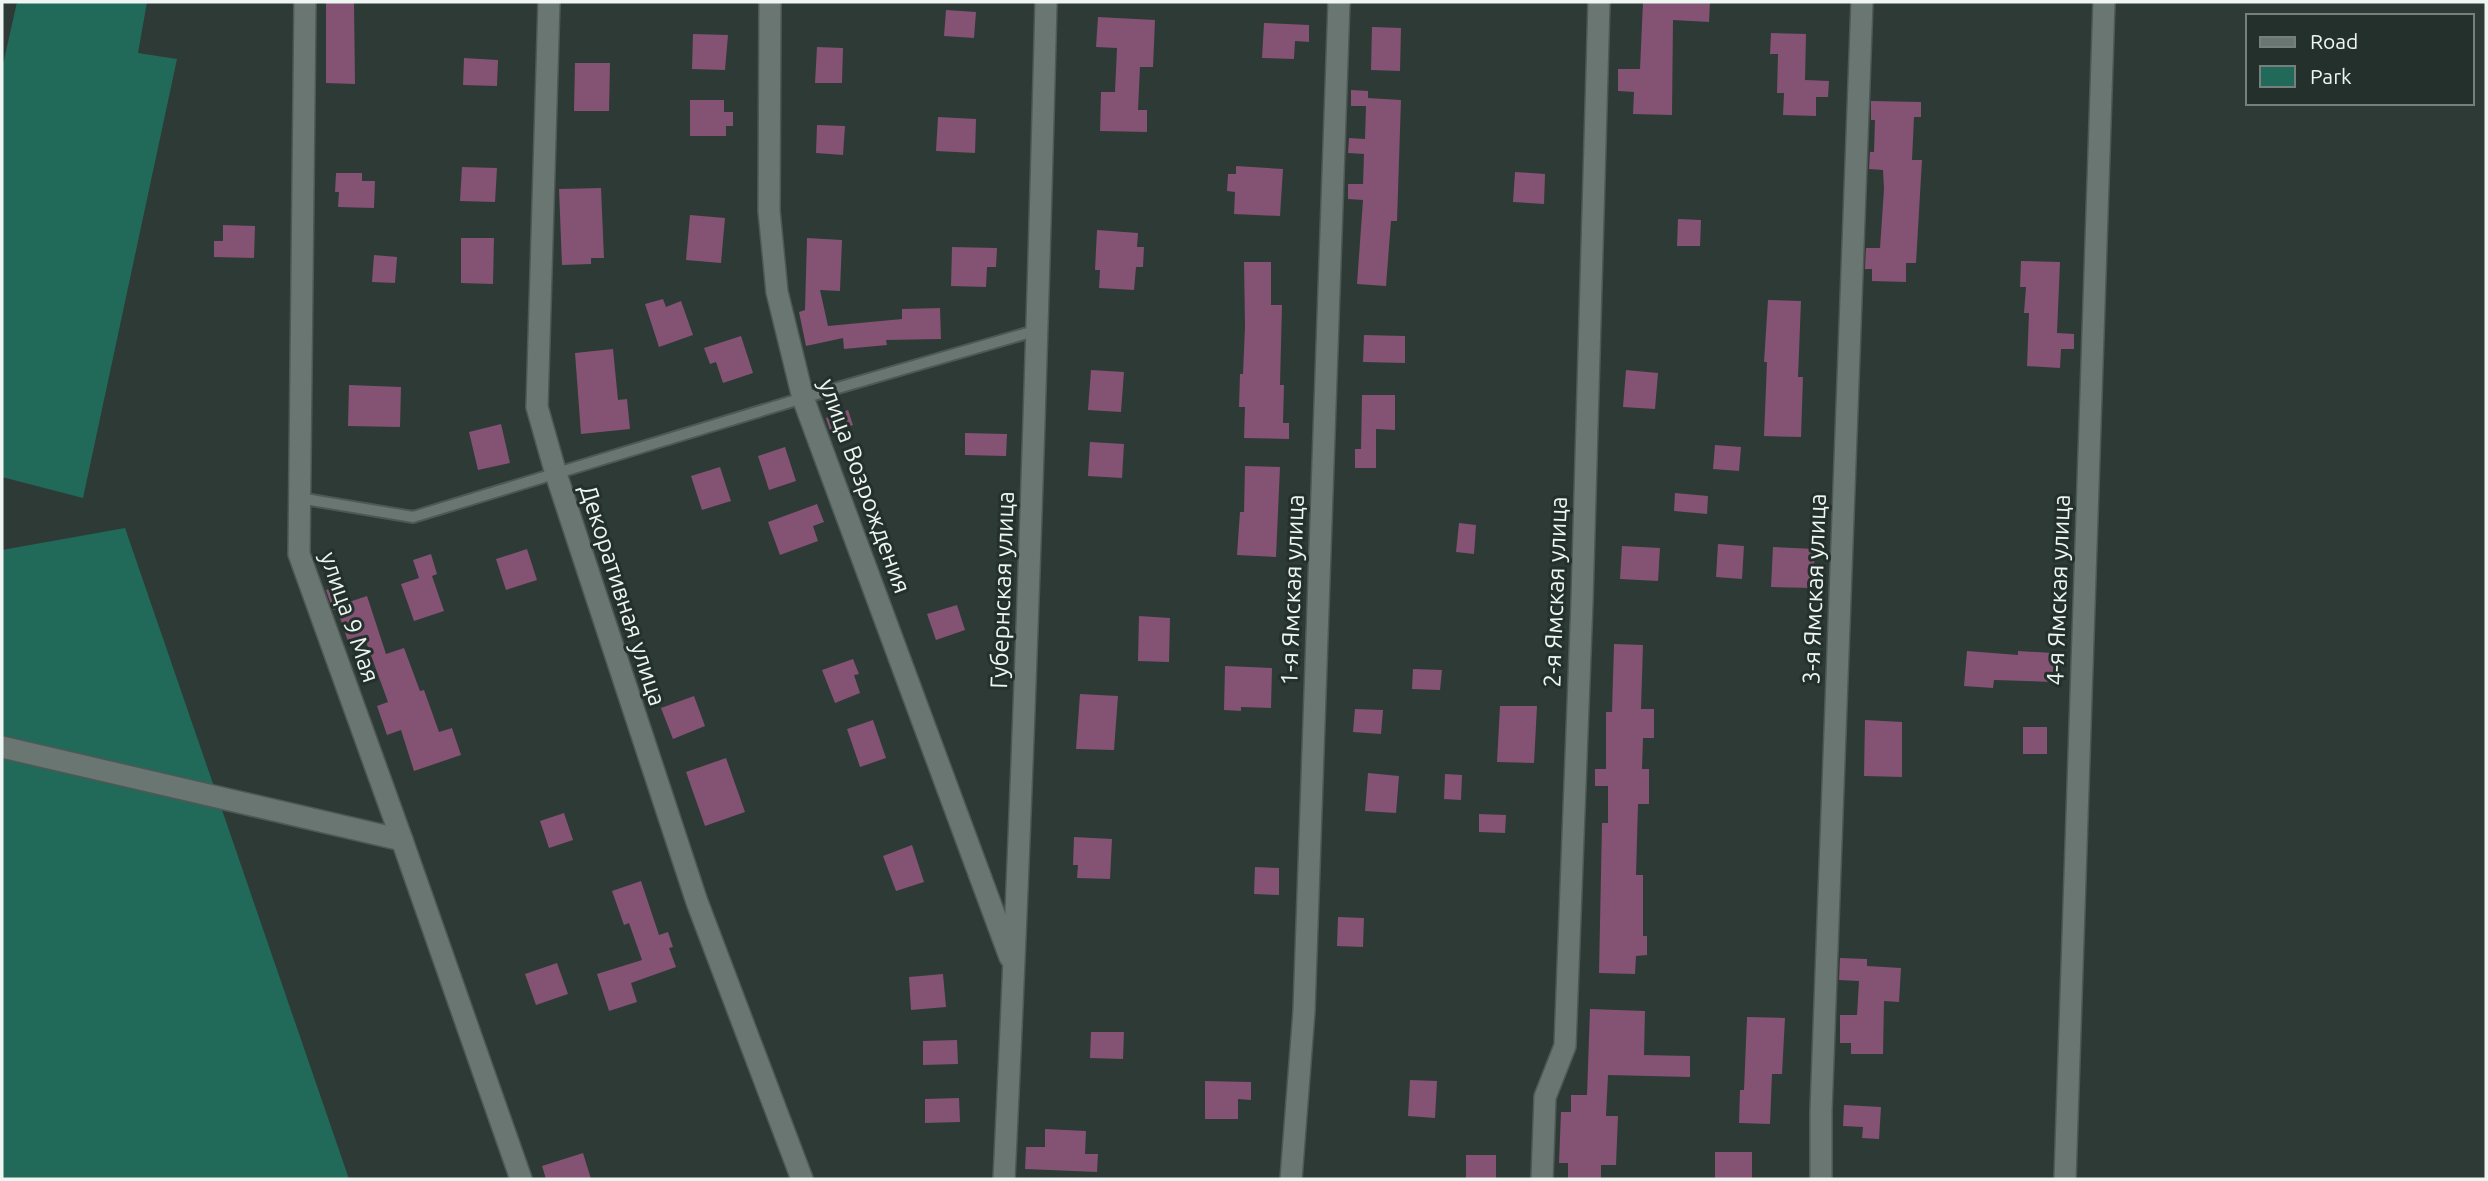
<svg xmlns="http://www.w3.org/2000/svg" width="2488" height="1181" font-family="Ubuntu,sans-serif">
<style>
.green{fill:#216a59}
.building{fill:#845272}
.lines{fill:none;stroke-linecap:round;stroke-linejoin:round}
.lane-casing{stroke:#4e5855;stroke-width:14}
.street-casing{stroke:#4e5855;stroke-width:24}
.lane{stroke:#697672;stroke-width:10}
.street{stroke:#697672;stroke-width:21}
.labels{text-anchor:middle;dominant-baseline:central;stroke-width:6;stroke-linejoin:round;paint-order:stroke}
.street-label{font-size:24px;fill:#eef5f3;stroke:#24302c}
</style>
<rect width="100%" height="100%" fill="#2e3a36"/>
<g class="green">
<path d="M17,2H147L138,53L177,59L83,498L2,477V69Z"/>
<path d="M125,528L349,1179H2V550Z"/>
</g>
<g class="building">
<path d="M326,2H354L355,84L326,83Z"/>
<path d="M1643,2H1710L1709,22L1673,20L1672,115L1633,114L1634,92L1618,91V69H1640Z"/>
<path d="M946,10L976,12L974,38L944,36Z"/>
<path d="M1098,17L1155,20L1153,67H1140L1138,110H1147V132L1100,131L1101,92H1115L1117,48L1096,47Z"/>
<path d="M1264,23L1309,25V42L1295,41L1294,59L1262,58Z"/>
<path d="M1372,27L1401,28L1400,71L1371,70Z"/>
<path d="M1771,33L1806,34L1805,80L1829,81L1828,97H1816V116L1783,115L1784,93H1777L1778,54H1770Z"/>
<path d="M693,34L728,35L725,70L692,69Z"/>
<path d="M817,47L843,48L842,83H815Z"/>
<path d="M464,58L498,60L497,86L463,85Z"/>
<path d="M575,63H610L609,111H574Z"/>
<path d="M1351,90L1368,91V98L1401,100L1397,221H1391L1386,286L1357,284L1363,200L1348,199V184H1363L1364,154L1348,153L1349,138L1365,139L1366,106H1351Z"/>
<path d="M690,100H724V112H733V126H726V136H690Z"/>
<path d="M1871,101L1921,102V117H1914L1912,160H1922L1916,263H1906V282L1872,281V269H1865L1866,248H1880L1884,189L1883,170L1869,169L1870,152H1874L1875,120H1871Z"/>
<path d="M938,117L976,119L975,153L936,151Z"/>
<path d="M817,125L845,126L843,155L816,153Z"/>
<path d="M1236,166L1283,169L1280,216L1234,214L1235,192L1227,191L1228,174H1236Z"/>
<path d="M462,167L497,168L495,202L460,201Z"/>
<path d="M1515,172L1545,174L1544,204L1513,202Z"/>
<path d="M336,173H362V181H375L374,208L338,207L339,192H335Z"/>
<path d="M601,188L604,258H591V264L562,265L559,189Z"/>
<path d="M690,215L725,218L721,263L686,260Z"/>
<path d="M1678,219L1701,220L1700,246H1677Z"/>
<path d="M223,225L255,226L254,258L214,257V241H223Z"/>
<path d="M1097,230L1138,233L1137,247H1144L1143,267H1136L1134,290L1099,288L1100,270H1095Z"/>
<path d="M461,238H494L493,284L461,283Z"/>
<path d="M807,238L842,240L840,291L820,290L828,326L902,319V309L940,308L941,339L886,340L887,345L844,349L843,338L806,346L799,312L805,310Z"/>
<path d="M952,247L997,248L996,267H987L986,287L951,286Z"/>
<path d="M374,255L397,257L395,283L372,282Z"/>
<path d="M2021,261L2060,262L2057,333L2074,334V349H2061L2060,368L2027,366L2029,313H2024L2026,287H2020Z"/>
<path d="M1244,262H1271V305H1282L1280,385H1284L1283,423H1289V439L1244,438L1245,407H1239L1240,374H1243L1245,326Z"/>
<path d="M663,299L666,307L681,301L693,335L659,347L645,304Z"/>
<path d="M1768,300L1801,301L1798,377H1803L1801,437L1764,436L1767,362H1764Z"/>
<path d="M1364,335L1405,336V363L1363,362Z"/>
<path d="M741,336L753,373L723,383L716,362L710,364L704,348Z"/>
<path d="M613,349L618,400L627,399L630,429L581,434L575,353Z"/>
<path d="M1091,370L1124,372L1121,412L1088,410Z"/>
<path d="M1626,370L1658,373L1655,409L1623,407Z"/>
<path d="M349,385L401,387L400,427L348,426Z"/>
<path d="M1362,395H1395V430L1376,429V468H1355V449H1361Z"/>
<path d="M848,410L853,425L831,433L826,418Z"/>
<path d="M501,424L510,463L478,470L469,432Z"/>
<path d="M965,433L1007,434L1006,456L965,455Z"/>
<path d="M1090,442L1124,444L1122,478L1088,476Z"/>
<path d="M1715,445L1741,447L1739,471L1713,469Z"/>
<path d="M785,447L796,481L769,490L758,456Z"/>
<path d="M1245,466L1280,467L1276,557L1237,555L1240,512H1244Z"/>
<path d="M720,467L731,501L702,510L691,476Z"/>
<path d="M1675,493L1708,496L1707,514L1674,511Z"/>
<path d="M817,504L824,522L813,526L818,541L780,555L768,522Z"/>
<path d="M1459,523L1476,525L1474,554L1456,552Z"/>
<path d="M1718,544L1744,546L1742,579L1716,577Z"/>
<path d="M1622,546L1660,548L1658,581L1620,579Z"/>
<path d="M1773,547L1815,549L1813,588L1771,587Z"/>
<path d="M527,549L537,580L506,590L496,559Z"/>
<path d="M431,554L437,574L432,576L444,611L414,621L401,584L419,578L413,560Z"/>
<path d="M343,585L349,602L367,596L386,654L404,648L420,691L424,690L439,732L452,728L461,755L414,771L401,730L387,735L377,706L388,702L365,639L349,644L337,609L333,610L326,590Z"/>
<path d="M957,605L965,630L936,640L927,614Z"/>
<path d="M1139,616L1170,618L1169,662L1138,661Z"/>
<path d="M1614,644L1643,645L1641,709H1654V738H1643L1642,769H1649V804H1638L1636,875H1643V936H1647V955L1636,956L1635,974L1599,973L1602,823H1608V786H1595V769H1606V712H1612Z"/>
<path d="M1967,651L2018,655V651L2054,653L2053,682L1994,680L1993,688L1964,686Z"/>
<path d="M853,659L859,674L854,675L860,693L835,703L822,670Z"/>
<path d="M1225,666L1272,668L1271,708L1241,707V711L1224,710Z"/>
<path d="M1413,669L1442,670L1440,690L1412,689Z"/>
<path d="M1080,694L1118,696L1114,750L1076,749Z"/>
<path d="M694,696L705,726L673,739L661,708Z"/>
<path d="M1500,706H1537L1534,763L1497,762Z"/>
<path d="M1355,709L1383,710L1381,734L1353,732Z"/>
<path d="M873,720L886,758L860,767L847,729Z"/>
<path d="M1865,720L1902,722V777L1864,776Z"/>
<rect x="2023" y="727" width="24" height="27"/>
<path d="M726,758L745,812L705,826L686,772Z"/>
<path d="M1368,773L1399,776L1396,813L1365,811Z"/>
<path d="M1445,774L1462,775L1461,800L1444,799Z"/>
<path d="M564,813L573,840L549,848L540,821Z"/>
<path d="M1479,814L1506,815L1505,833L1479,832Z"/>
<path d="M1074,837L1112,839L1110,879L1077,878L1078,865H1073Z"/>
<path d="M912,845L924,882L896,891L883,856Z"/>
<path d="M1255,867L1279,868V895L1254,894Z"/>
<path d="M641,881L659,935L668,932L673,947L669,948L676,967L631,983L637,1002L609,1011L597,974L642,960L629,923L624,925L612,891Z"/>
<path d="M1338,917L1364,918L1363,947L1337,946Z"/>
<path d="M1840,958L1867,959V966L1901,968L1899,1002L1884,1001L1883,1054H1851V1043H1840V1015H1857L1859,981L1839,980Z"/>
<path d="M557,963L568,994L536,1005L525,974Z"/>
<path d="M943,974L946,1007L911,1010L909,977Z"/>
<path d="M1590,1009L1645,1011L1644,1055L1690,1056V1077L1608,1075L1606,1116H1618L1616,1165H1601V1179H1568V1163H1559L1561,1112H1571V1095H1587Z"/>
<path d="M1747,1017L1785,1018L1782,1074H1772L1770,1124L1739,1123L1740,1090H1744Z"/>
<path d="M1091,1032H1124L1123,1059L1090,1058Z"/>
<path d="M957,1040L958,1064L923,1065V1041Z"/>
<path d="M1410,1080L1437,1081L1435,1118L1408,1116Z"/>
<path d="M1205,1081L1251,1082V1100L1238,1099V1119H1205Z"/>
<path d="M959,1098L960,1122L925,1123V1099Z"/>
<path d="M1844,1105L1881,1107L1879,1139L1862,1138L1863,1127L1843,1126Z"/>
<path d="M1045,1129L1086,1131L1085,1154H1098L1097,1172L1025,1169L1026,1147H1045Z"/>
<rect x="1715" y="1152" width="37" height="27"/>
<path d="M583,1153L591,1179H546L542,1166Z"/>
<rect x="1466" y="1155" width="30" height="24"/>
</g>
<g class="lines">
<g class="lane-casing">
<path id="lane" d="M299,498L413,517L803,398L1038,330"/>
</g>
<g class="street-casing">
<g id="street">
<path d="M305,2L299,554L402,840L521,1179"/>
<path d="M549,2L537,407L556,474L697,902L802,1179"/>
<path d="M770,2L769,211L777,292L803,398L1010,957"/>
<path d="M2,747L402,840"/>
<path d="M1004,1179C1023,787 1036,394 1046,2"/>
<path d="M1291,1179L1304,1011L1339,2"/>
<path d="M1542,1179L1545,1097L1565,1046L1582,601L1599,2"/>
<path d="M1821,1179V1111L1862,2"/>
<path d="M2065,1179L2104,2"/>
</g>
</g>
<use href="#lane" class="lane"/>
<use href="#street" class="street"/>
</g>
<g class="labels">
<g class="street-label">
<text transform="translate(865 486) rotate(70)">улица Возрождения</text>
<text transform="translate(1814 589) rotate(-88)">3-я Ямская улица</text>
<text transform="translate(1002 590) rotate(-88)">Губернская улица</text>
<text transform="translate(1292 590) rotate(-88)">1-я Ямская улица</text>
<text transform="translate(2058 590) rotate(-88)">4-я Ямская улица</text>
<text transform="translate(1555 592) rotate(-88)">2-я Ямская улица</text>
<text transform="translate(623 595) rotate(72)">Декоративная улица</text>
<text transform="translate(350 617) rotate(71)">улица 9 Мая</text>
</g>
</g>
<rect width="2488" height="1181" fill="none" stroke="#eef5f3" stroke-width="7"/>
<rect x="2246" y="14" width="228" height="91" fill="#24302c" stroke="#757f7c" stroke-width="2"/>
<rect x="2260" y="37" width="35" height="10" fill="#697672" stroke="#757f7c" stroke-width="2"/>
<text x="2310" y="49" font-size="21" fill="#eef5f3">Road</text>
<rect x="2260" y="66" width="35" height="21" fill="#216a59" stroke="#757f7c" stroke-width="2"/>
<text x="2310" y="84" font-size="21" fill="#eef5f3">Park</text>
</svg>
